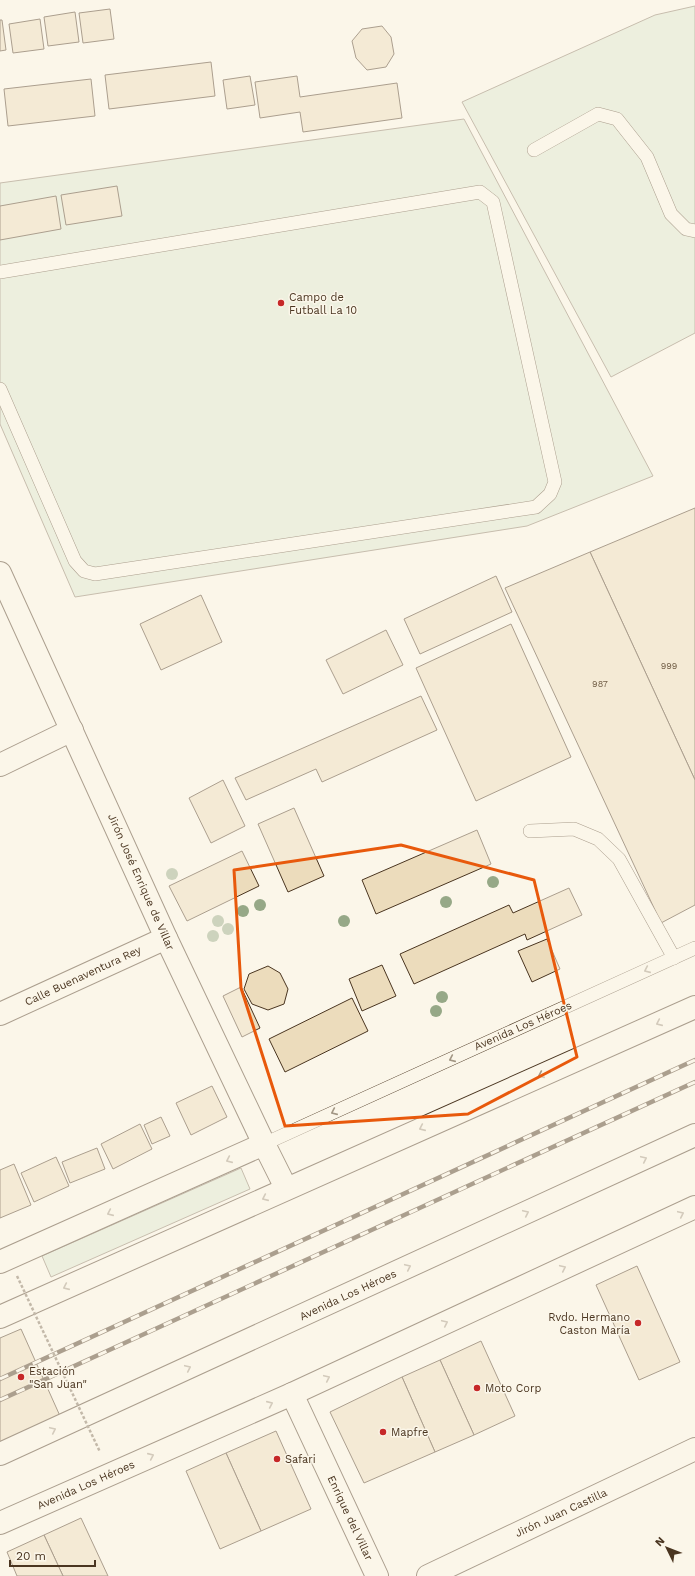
<svg xmlns="http://www.w3.org/2000/svg" width="695" height="1576" font-family="'Work Sans',sans-serif">
<style>
.green{fill:#dce7d0;stroke:#887966}
.building{fill:#ecdcbc;stroke:#4a3520}
.lines{fill:none;stroke-linecap:round;stroke-linejoin:round}
.lane-casing{stroke:#4a3520;stroke-width:14}
.street-casing{stroke:#4a3520;stroke-width:24}
.secondary-casing{stroke:#4a3520;stroke-width:24}
.primary-casing{stroke:#4a3520;stroke-width:24}
.lane{stroke:#fbf6e9;stroke-width:13}
.street{stroke:#fbf6e9;stroke-width:22}
.secondary{stroke:#fbf6e9;stroke-width:22}
.primary{stroke:#fbf6e9;stroke-width:22}
.rail-casing{stroke:#4a3520;stroke-width:4.5}
.rail{stroke:#fbf6e9;stroke-width:3;stroke-dasharray:9;stroke-linecap:butt}
.path-bridge{stroke:#7f6f5c;stroke-width:2.5;stroke-dasharray:3 2;stroke-linecap:butt}
.tree{fill:#96a887}
.oneway{stroke:#a29684}
.marked{fill:none;stroke:#e8590c;stroke-width:3;stroke-linejoin:round}
.poi-dot{fill:#c62828;stroke:#fbf6e9;stroke-width:1.5}
.labels{text-anchor:middle;dominant-baseline:central;stroke-width:3;stroke-linejoin:round;paint-order:stroke}
.number-label{font-size:9px;fill:#725f47}
.poi-label{font-size:11px;fill:#4a3520;stroke:#fbf6e9;text-anchor:start}
.street-label{font-size:11px;fill:#4a3520;stroke:#fbf6e9}
</style>
<rect width="100%" height="100%" fill="#fbf6e9"/>
<g class="green">
<path d="M695,6V333L611,377L462,102L655,15Z"/>
<path d="M464,119L653,476L527,526L75,597L0,424V183Z"/>
<path d="M241,1168L250,1189L51,1277L42,1256Z"/>
</g>
<g class="building">
<path d="M110,9L114,39L83,43L79,13Z"/>
<path d="M75,12L79,42L48,46L44,17Z"/>
<path d="M40,19L44,49L13,53L9,24Z"/>
<path d="M0,20H2L6,50L0,51Z"/>
<path d="M382,26L391,37L394,54L386,67L367,70L356,58L352,41L362,29Z"/>
<path d="M211,62L215,96L109,109L105,75Z"/>
<path d="M250,76L255,105L227,109L223,80Z"/>
<path d="M297,76L300,97L397,83L402,118L303,132L300,112L260,118L255,82Z"/>
<path d="M91,79L95,116L8,126L4,89Z"/>
<path d="M117,186L122,216L66,225L61,195Z"/>
<path d="M56,196L61,229L0,240V206Z"/>
<path d="M695,508V780L590,552Z"/>
<path d="M590,552L695,780V905L661,923L505,588Z"/>
<path d="M496,576L512,612L420,654L404,619Z"/>
<path d="M201,595L222,642L161,670L140,624Z"/>
<path d="M511,624L571,757L476,801L416,668Z"/>
<path d="M386,630L403,665L343,694L326,660Z"/>
<path d="M421,696L437,730L322,782L316,769L246,800L235,778Z"/>
<path d="M223,780L245,826L211,843L189,798Z"/>
<path d="M294,808L324,876L288,892L258,824Z"/>
<path d="M477,830L491,864L376,914L362,880Z"/>
<path d="M242,851L259,886L187,921L169,886Z"/>
<path d="M569,888L582,915L527,940L525,934L414,984L400,954L509,905L513,913Z"/>
<path d="M547,939L560,969L532,982L518,951Z"/>
<path d="M382,965L396,996L362,1011L349,979Z"/>
<path d="M268,966L280,973L288,989L284,1004L268,1010L252,1004L244,989L249,974Z"/>
<path d="M241,987L260,1028L242,1037L223,996Z"/>
<path d="M352,998L368,1031L285,1072L269,1039Z"/>
<path d="M212,1086L227,1117L191,1135L176,1103Z"/>
<path d="M161,1117L170,1136L152,1144L144,1125Z"/>
<path d="M140,1124L152,1149L113,1169L101,1144Z"/>
<path d="M97,1148L105,1169L70,1183L62,1162Z"/>
<path d="M56,1157L69,1186L34,1202L21,1173Z"/>
<path d="M14,1164L31,1205L0,1218V1170Z"/>
<path d="M637,1266L680,1362L639,1380L596,1285Z"/>
<path d="M21,1329L60,1416L0,1444V1338Z"/>
<path d="M481,1341L515,1416L474,1435L440,1360Z"/>
<path d="M440,1360L474,1435L435,1452L402,1377Z"/>
<path d="M402,1377L435,1452L364,1483L330,1412Z"/>
<path d="M276,1431L311,1509L261,1531L226,1453Z"/>
<path d="M226,1453L261,1531L220,1549L186,1471Z"/>
<path d="M81,1518L108,1576H63L44,1535Z"/>
<path d="M44,1535L63,1576H17L7,1552Z"/>
</g>
<g class="lines">
<g class="lane-casing">
<g id="lane">
<path d="M534,150L598,114L617,119L647,157L671,214L686,229L695,231"/>
<path d="M0,272L480,192L493,202L555,482L550,494L536,507L95,574L84,571L75,561L0,389"/>
<path d="M530,831L574,829L598,839L619,859L674,958"/>
<path d="M264,1144L695,948"/>
</g>
</g>
<g class="street-casing">
<g id="street">
<path d="M0,573L166,938L264,1144"/>
<path d="M0,765L72,730"/>
<path d="M0,1014L166,938"/>
<path d="M292,1394L377,1576"/>
<path d="M428,1576L695,1449"/>
</g>
</g>
<g class="secondary-casing">
<g id="secondary">
<path d="M0,1262L264,1144L286,1188"/>
<path d="M0,1523L292,1394L695,1207"/>
</g>
</g>
<g class="primary-casing">
<g id="primary">
<path d="M0,1317L695,1007"/>
<path d="M0,1454L695,1135"/>
</g>
</g>
<use href="#lane" class="lane"/>
<use href="#street" class="street"/>
<use href="#secondary" class="secondary"/>
<use href="#primary" class="primary"/>
<g class="rail-casing">
<g id="rail">
<path d="M0,1379L695,1060"/>
<path d="M0,1400L695,1082"/>
</g>
</g>
<use href="#rail" class="rail"/>
<path class="path-bridge" d="M17,1276L100,1452"/>
</g>
<g class="tree">
<circle cx="172" cy="874" r="6"/>
<circle cx="493" cy="882" r="6"/>
<circle cx="446" cy="902" r="6"/>
<circle cx="260" cy="905" r="6"/>
<circle cx="243" cy="911" r="6"/>
<circle cx="218" cy="921" r="6"/>
<circle cx="344" cy="921" r="6"/>
<circle cx="228" cy="929" r="6"/>
<circle cx="213" cy="936" r="6"/>
<circle cx="442" cy="997" r="6"/>
<circle cx="436" cy="1011" r="6"/>
</g>
<defs><path id="oneway-chevron" d="M-2-3.5L2.5 0L-2 3.5" fill="none" stroke-width="1.6" stroke-linecap="round" stroke-linejoin="round"/></defs>
<g class="oneway">
<use href="#oneway-chevron" transform="translate(647 970) rotate(156)"/>
<use href="#oneway-chevron" transform="translate(659 1023) rotate(156)"/>
<use href="#oneway-chevron" transform="translate(452 1059) rotate(156)"/>
<use href="#oneway-chevron" transform="translate(541 1075) rotate(156)"/>
<use href="#oneway-chevron" transform="translate(334 1112) rotate(156)"/>
<use href="#oneway-chevron" transform="translate(422 1128) rotate(156)"/>
<use href="#oneway-chevron" transform="translate(644 1159) rotate(-25)"/>
<use href="#oneway-chevron" transform="translate(229 1160) rotate(156)"/>
<use href="#oneway-chevron" transform="translate(265 1198) rotate(156)"/>
<use href="#oneway-chevron" transform="translate(110 1213) rotate(156)"/>
<use href="#oneway-chevron" transform="translate(526 1213) rotate(-25)"/>
<use href="#oneway-chevron" transform="translate(681 1214) rotate(-25)"/>
<use href="#oneway-chevron" transform="translate(408 1267) rotate(-25)"/>
<use href="#oneway-chevron" transform="translate(563 1268) rotate(-25)"/>
<use href="#oneway-chevron" transform="translate(66 1287) rotate(156)"/>
<use href="#oneway-chevron" transform="translate(445 1323) rotate(-25)"/>
<use href="#oneway-chevron" transform="translate(188 1368) rotate(-25)"/>
<use href="#oneway-chevron" transform="translate(327 1378) rotate(-25)"/>
<use href="#oneway-chevron" transform="translate(270 1404) rotate(-24)"/>
<use href="#oneway-chevron" transform="translate(53 1430) rotate(-25)"/>
<use href="#oneway-chevron" transform="translate(151 1456) rotate(-24)"/>
</g>
<path d="M0 0H695V1576H0ZM401,845L534,880L577,1057L468,1114L285,1126L241,988L234,870Z" fill="#fbf6e9" fill-opacity=".55" fill-rule="evenodd"/>
<path class="marked" d="M401,845L534,880L577,1057L468,1114L285,1126L241,988L234,870Z"/>
<g class="poi-dot">
<circle cx="281" cy="303" r="4"/>
<circle cx="638" cy="1323" r="4"/>
<circle cx="21" cy="1377" r="4"/>
<circle cx="477" cy="1388" r="4"/>
<circle cx="383" cy="1432" r="4"/>
<circle cx="277" cy="1459" r="4"/>
</g>
<g class="labels">
<g class="number-label">
<text x="669" y="666">999</text>
<text x="600" y="684">987</text>
</g>
<g class="poi-label">
<text x="289" y="297">Campo de<tspan x="289" dy="13">Futball La 10</tspan></text>
<text x="630" y="1317" text-anchor="end">Rvdo. Hermano<tspan x="630" dy="13">Caston María</tspan></text>
<text x="29" y="1371">Estación<tspan x="29" dy="13">"San Juan"</tspan></text>
<text x="485" y="1388">Moto Corp</text>
<text x="391" y="1432">Mapfre</text>
<text x="285" y="1459">Safari</text>
</g>
<g class="street-label">
<text transform="translate(141 882) rotate(66)">Jirón José Enrique de Villar</text>
<text transform="translate(83 976) rotate(-25)">Calle Buenaventura Rey</text>
<text transform="translate(523 1026) rotate(-24)">Avenida Los Héroes</text>
<text transform="translate(348 1295) rotate(-25)">Avenida Los Héroes</text>
<text transform="translate(86 1485) rotate(-24)">Avenida Los Héroes</text>
<text transform="translate(561 1513) rotate(-25)">Jirón Juan Castilla</text>
<text transform="translate(350 1518) rotate(65)">Enrique del Villar</text>
</g>
</g>
<g transform="translate(667 1548) rotate(313)" stroke="#fbf6e9" stroke-width="3" paint-order="stroke">
<path d="M0-3L7 15L0 10L-7 15Z" fill="#4a3520"/>
<text y="-6" font-size="11" font-weight="bold" text-anchor="middle" fill="#4a3520">N</text>
</g>
<path d="M10 1560v6h85v-6" fill="none" stroke="#4a3520" stroke-width="2"/>
<text x="16" y="1560" font-size="12" fill="#4a3520" stroke="#fbf6e9" stroke-width="3" paint-order="stroke">20 m</text>
</svg>
